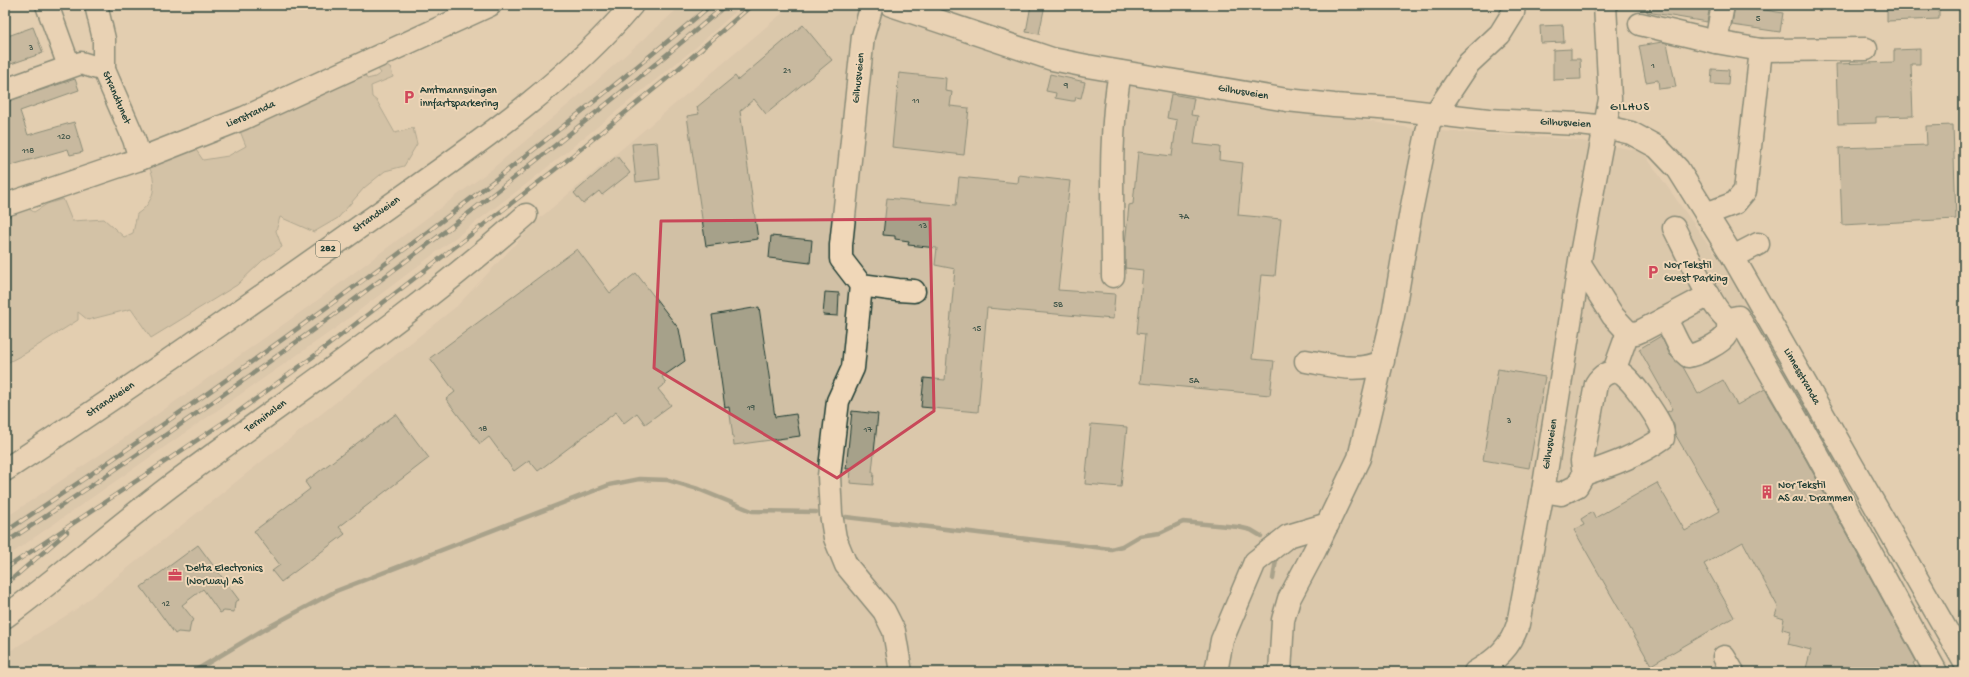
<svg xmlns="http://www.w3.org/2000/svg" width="1969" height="677" font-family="'Gochi Hand',sans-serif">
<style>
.built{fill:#d1c0a5}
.green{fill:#bfb399;stroke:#6f7866}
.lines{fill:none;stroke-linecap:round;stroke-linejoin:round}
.stream{stroke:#626e5d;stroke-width:4.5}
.building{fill:#a6a18a;stroke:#1f3d34}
.minor-casing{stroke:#1f3d34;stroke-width:25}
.major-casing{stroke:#1f3d34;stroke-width:25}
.minor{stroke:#f0d7b8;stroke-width:22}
.major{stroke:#f0d7b8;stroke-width:22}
.rail-casing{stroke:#1f3d34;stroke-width:4.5}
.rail{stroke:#f0d7b8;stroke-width:3;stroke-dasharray:9;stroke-linecap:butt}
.marked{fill:none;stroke:#c84859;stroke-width:3;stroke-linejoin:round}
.labels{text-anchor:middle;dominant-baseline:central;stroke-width:4;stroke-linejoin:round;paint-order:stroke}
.number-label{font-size:9px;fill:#41564a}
.shield{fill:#f0d7b8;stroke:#5e6b5c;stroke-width:1}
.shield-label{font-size:10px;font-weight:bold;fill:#1f3d34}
.street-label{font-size:11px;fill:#1f3d34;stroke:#f0d7b8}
.poi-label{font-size:11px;fill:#1f3d34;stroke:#f0d7b8;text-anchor:start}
.neighbourhood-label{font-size:12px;letter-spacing:1px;fill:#1f3d34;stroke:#f0d7b8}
</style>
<rect width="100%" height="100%" fill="#e3ceb0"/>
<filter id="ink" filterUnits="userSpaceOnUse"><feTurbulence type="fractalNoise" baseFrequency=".025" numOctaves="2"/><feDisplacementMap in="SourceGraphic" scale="8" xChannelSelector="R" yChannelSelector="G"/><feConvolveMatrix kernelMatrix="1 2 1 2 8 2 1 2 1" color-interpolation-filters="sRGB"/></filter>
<g filter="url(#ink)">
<g class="built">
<path d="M682,5H743L695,48L529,182L336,328L5,558V518L110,448L319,299L492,169L595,82Z"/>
<path d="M792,5H853L1038,67L1422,130L1570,139L1642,151L1725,268L1952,672H5V654L75,610L457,306L540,218Z"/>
</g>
<path class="green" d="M387,66L391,69L393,77L371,86L372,97L377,101L395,133L413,128L417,144L404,166L385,171L364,188L338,218L314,232L280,217L276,231L282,247L262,261L237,285L151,338L131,309L88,320L78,312V320L26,353L5,364V217L29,209L34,212L47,204L63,199L72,221L104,219L124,237L133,233L137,214C154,203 158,184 149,167L194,147L203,160L228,156L246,146L240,131L365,75L367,79L375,77L381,73L377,68Z"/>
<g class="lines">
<g class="stream">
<path d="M846,517L1111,549L1122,546L1139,536L1160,533L1183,522L1238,527L1251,530L1261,536"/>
<path d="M1273,579L1276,560"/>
<path d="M193,672L263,630L336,591L609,485L639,479L668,480L698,489L752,511L816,512"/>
</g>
</g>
<g class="building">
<path d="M1031,5H1045L1039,34L1026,32Z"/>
<path d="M1647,5H1710L1707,22L1647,12Z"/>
<path d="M1735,5L1783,13L1780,32L1732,25Z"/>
<path d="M1887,5H1926V7H1939V19L1887,21Z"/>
<path d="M803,25L832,60L766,114L754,99L740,111L758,239L706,246L687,116L699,114L697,107L735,76L738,80Z"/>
<path d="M1563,25L1564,42L1541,43L1540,26Z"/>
<path d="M33,27L43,53L5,66V37Z"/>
<path d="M1662,42L1667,43L1676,87L1659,89L1658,80L1646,82L1639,46Z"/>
<path d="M1571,49V59H1580L1581,79L1553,80V50Z"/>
<path d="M1920,49V64H1911L1913,116L1876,117V123L1838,124L1836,64L1894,62V50Z"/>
<path d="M1712,69L1729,70L1728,85L1711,84Z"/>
<path d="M899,73L946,78L945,91L952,92L950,106L969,108L964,155L892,147Z"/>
<path d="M1050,74L1085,82L1081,98L1076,97L1075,101H1072L1055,98L1056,93L1046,91Z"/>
<path d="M75,79L79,90L20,111L28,135L74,122L83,152L70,155L68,149L5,167V102Z"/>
<path d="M1171,94L1194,98L1191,115L1198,116L1194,144L1220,147L1219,160L1243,163L1238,215L1281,219L1275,276L1261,275L1252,359L1274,361L1270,395L1140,383L1145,334L1137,333L1143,270L1125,268V245L1129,205L1133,204L1138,152L1172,156L1177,120L1167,118Z"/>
<path d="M1953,125L1956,219L1842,225L1839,148L1927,145L1926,126Z"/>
<path d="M657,142L660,179L636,182L632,144Z"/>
<path d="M617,156L630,173L602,195L599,191L583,204L574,193Z"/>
<path d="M1019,175L1070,181L1058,290L1115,294L1113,319L987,308L978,412L921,407L924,378L945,380L955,269L935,265L937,248L908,245L909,241L895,239V236L883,235L887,198L956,205L959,177L1018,183Z"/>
<path d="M771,236L812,240L810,263L769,258Z"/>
<path d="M577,249L610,293L636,273L679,329L685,361L662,377L666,383L658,389L671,405L645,424L637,413L624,423L616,412L538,471L529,460L514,471L489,437L480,444L446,399L455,392L430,358Z"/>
<path d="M825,292L839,293L838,316L823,315Z"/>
<path d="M759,307L775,417L796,414L800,436L734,445L729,407L725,408L712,315Z"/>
<path d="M1661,336L1670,355L1683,367L1698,394L1723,380L1737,405L1765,389L1806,460L1916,661L1913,663L1918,672H1805L1811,650L1788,644L1791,631L1782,629L1784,619L1775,616L1778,607L1743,542L1704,564L1734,617L1651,665L1574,530L1584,525L1581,519L1592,512L1595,518L1657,483L1685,531L1720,511L1675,434L1674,425L1667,412L1673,409L1639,349Z"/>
<path d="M1498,369L1545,377L1529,468L1483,460Z"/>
<path d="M852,411L878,414L872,472H874L873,485L850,483L851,469H846Z"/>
<path d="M396,414L429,458L339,527L345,534L281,582L272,571L280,565L254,531L310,489L305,482Z"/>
<path d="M1091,424L1127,427L1121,487L1085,484Z"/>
<path d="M198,545L239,600L235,602L234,612L224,611L220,613L203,589L182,605L194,620L191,622L189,633L178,632L175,634L141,587Z"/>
</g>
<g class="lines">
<g class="minor-casing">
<g id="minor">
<path d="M47,5L69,66"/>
<path d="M96,5L104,39V70"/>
<path d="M872,5L863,36L841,245V259L861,285L898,290L914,291"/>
<path id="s1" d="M891,5L1052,59L1087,66L1287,100L1334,105L1394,109L1488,120L1579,124L1606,127L1631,133L1657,147L1678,169L1733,257L1964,661"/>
<path d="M1640,24L1716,42L1761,50L1866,49"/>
<path d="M1716,42L1723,5"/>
<path id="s2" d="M5,90L81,63L104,70L134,139L140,159"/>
<path id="s3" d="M5,205L140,159L244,118L490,5"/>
<path d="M1706,214L1735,203L1745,191L1761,50"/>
<path d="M1674,228C1683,245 1714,314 1728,319L1738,317L1817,454L1936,672"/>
<path d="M1733,257L1758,244"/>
<path d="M1580,264L1613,316L1628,332L1636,333L1643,330L1709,295"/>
<path d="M1113,276C1113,209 1108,139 1120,72"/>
<path d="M861,285L853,368L838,401L829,476L831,514L835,538L846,565L884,611L894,631L901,672"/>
<path d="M1664,319C1675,331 1676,347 1688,356C1697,355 1722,343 1726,335C1729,330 1728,324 1728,319"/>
<path d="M1306,361C1331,365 1360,374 1383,361"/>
<path d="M1614,371L1628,332"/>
<path d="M1543,491L1561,494L1577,486L1584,474L1582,461L1596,384C1601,376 1610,369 1620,373C1630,376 1658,418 1662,429C1663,431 1663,435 1663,438C1639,455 1612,465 1584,474"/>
<path id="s4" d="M5,617C69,570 128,516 192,470C305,387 421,309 526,215"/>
<path d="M1724,657L1733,672"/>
<path d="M1216,672L1222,640L1255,562L1288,536L1328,524"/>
<path d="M1280,672L1283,620L1289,599L1315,550L1359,458L1393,316L1411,211L1429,123L1469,63L1500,34L1513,13L1514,5"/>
<path id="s5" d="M1475,672C1496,660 1511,647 1518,624L1543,491L1581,254L1610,99L1605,5"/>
</g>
</g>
<g class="major-casing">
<g id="major">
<path id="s6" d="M5,470C128,390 248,306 368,221C460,155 558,92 632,5"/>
</g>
</g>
<use href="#minor" class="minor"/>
<use href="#major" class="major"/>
<g class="rail-casing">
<g id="rail">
<path d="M5,532C250,369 486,195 711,5"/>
<path d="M5,543C256,379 497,199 726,5"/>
<path d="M5,569L230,418L318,353L566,161L670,76L752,5"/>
<path d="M5,585L67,532"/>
</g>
</g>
<use href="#rail" class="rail"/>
</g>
</g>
<path d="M0 0H1969V677H0ZM930,219L934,411L837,478L654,368L661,221Z" fill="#e3ceb0" fill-opacity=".55" fill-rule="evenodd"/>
<path class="marked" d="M930,219L934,411L837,478L654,368L661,221Z"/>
<defs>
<g id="parking-bare" transform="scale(1.08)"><path d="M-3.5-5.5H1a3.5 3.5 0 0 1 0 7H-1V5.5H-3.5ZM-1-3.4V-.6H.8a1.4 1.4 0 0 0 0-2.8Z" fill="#d1495b" stroke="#f0d7b8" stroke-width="2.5" paint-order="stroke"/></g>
<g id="building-bare" transform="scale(1.08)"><path d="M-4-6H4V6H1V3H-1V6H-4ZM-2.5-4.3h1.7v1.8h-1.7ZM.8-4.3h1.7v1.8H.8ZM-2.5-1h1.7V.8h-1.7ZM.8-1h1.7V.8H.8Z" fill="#d1495b" stroke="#f0d7b8" stroke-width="2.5" paint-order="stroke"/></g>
<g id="office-bare" transform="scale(1.08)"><path d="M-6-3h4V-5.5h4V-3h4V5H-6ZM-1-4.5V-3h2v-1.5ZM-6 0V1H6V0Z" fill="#d1495b" stroke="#f0d7b8" stroke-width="2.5" paint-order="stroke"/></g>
</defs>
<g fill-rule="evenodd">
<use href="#parking-bare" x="409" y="97"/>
<use href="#parking-bare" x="1653" y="272"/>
<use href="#building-bare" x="1767" y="492"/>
<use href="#office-bare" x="175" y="575"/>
</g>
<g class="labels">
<g class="number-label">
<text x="1758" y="19">5</text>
<text x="31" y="48">3</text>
<text x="1653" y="66">1</text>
<text x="787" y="71">21</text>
<text x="1066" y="86">9</text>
<text x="916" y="101">11</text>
<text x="64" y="137">120</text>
<text x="28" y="151">118</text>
<text x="1184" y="217">7A</text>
<text x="923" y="226">13</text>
<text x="1058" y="305">5B</text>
<text x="977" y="329">15</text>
<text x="1194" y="381">5A</text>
<text x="751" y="408">19</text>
<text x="1509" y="421">3</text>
<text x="483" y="429">18</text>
<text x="868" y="430">17</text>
<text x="166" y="604">12</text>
</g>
<rect class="shield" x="316" y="241" width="24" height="16" rx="3"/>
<g class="shield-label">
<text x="328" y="249">282</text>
</g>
<g class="street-label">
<text transform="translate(859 78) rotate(-84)">Gilhusveien</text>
<text stroke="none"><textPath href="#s1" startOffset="364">Gilhusveien</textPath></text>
<text stroke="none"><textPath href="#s2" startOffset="135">Strandtunet</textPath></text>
<text stroke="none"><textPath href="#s3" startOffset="262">Lierstranda</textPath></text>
<text stroke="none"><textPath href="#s1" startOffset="688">Gilhusveien</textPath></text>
<text stroke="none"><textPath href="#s6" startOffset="451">Strandveien</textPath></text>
<text stroke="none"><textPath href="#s1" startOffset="1056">Linnesstranda</textPath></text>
<text stroke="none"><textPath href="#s6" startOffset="127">Strandveien</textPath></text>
<text stroke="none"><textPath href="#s4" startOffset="329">Terminalen</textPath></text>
<text stroke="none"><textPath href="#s5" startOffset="249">Gilhusveien</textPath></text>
</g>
<g class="poi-label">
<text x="420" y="91">Amtmannsvingen<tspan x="420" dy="13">innfartsparkering</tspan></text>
<text x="1664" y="266">Nor Tekstil<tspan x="1664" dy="13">Guest Parking</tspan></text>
<text x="1778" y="486">Nor Tekstil<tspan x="1778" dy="13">AS av. Drammen</tspan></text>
<text x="186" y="569">Delta Electronics<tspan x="186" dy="13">(Norway) AS</tspan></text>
</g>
<g class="neighbourhood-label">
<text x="1630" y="108">GILHUS</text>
</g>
</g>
<rect width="1969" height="677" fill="none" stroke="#f0d7b8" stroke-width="20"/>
<rect x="10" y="10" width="1949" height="657" fill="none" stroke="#1f3d34" stroke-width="1.5" filter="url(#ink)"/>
</svg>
